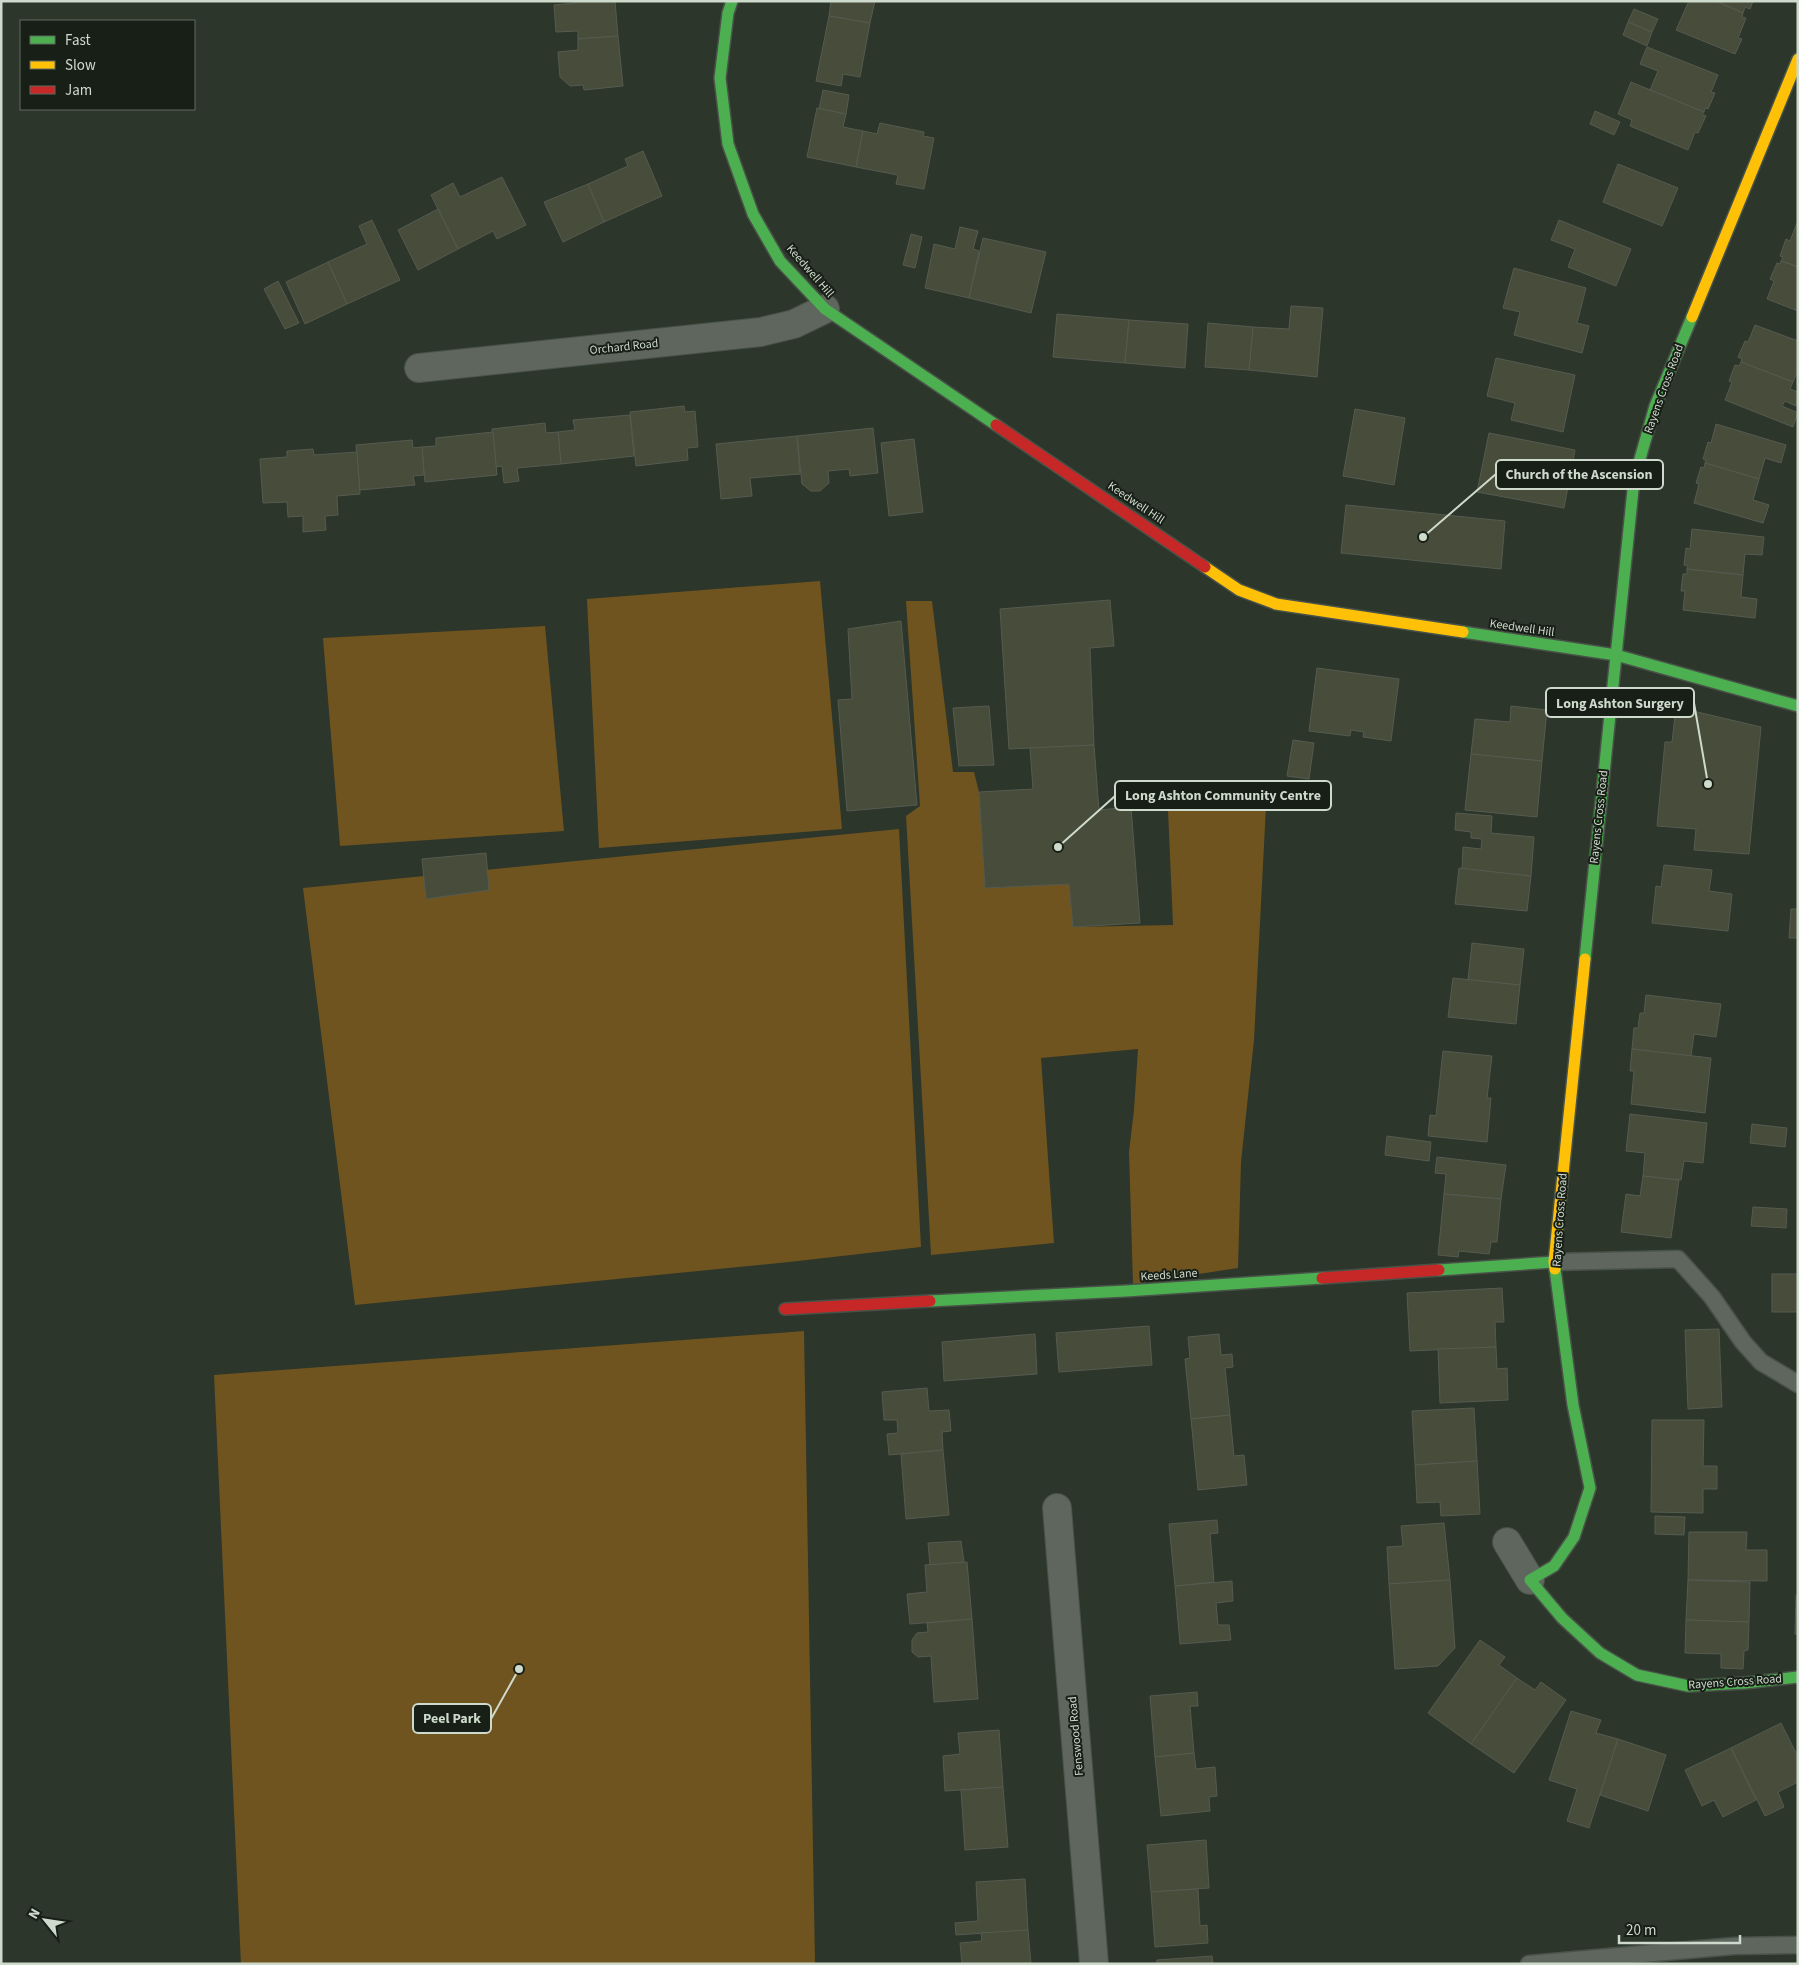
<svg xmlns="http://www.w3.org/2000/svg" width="1799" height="1965" font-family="'Source Sans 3',sans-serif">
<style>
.green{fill:#6f541f}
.building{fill:#484c3b;stroke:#565b50}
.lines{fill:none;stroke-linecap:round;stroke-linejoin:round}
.lane-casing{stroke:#495248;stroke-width:19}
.street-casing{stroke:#495248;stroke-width:30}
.fast-casing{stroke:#495248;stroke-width:14}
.slow-casing{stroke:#495248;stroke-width:14}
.jam-casing{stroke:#495248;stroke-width:14}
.lane{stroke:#5e665d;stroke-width:16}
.street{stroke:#5e665d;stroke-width:28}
.fast{stroke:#4caf50;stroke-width:11}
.slow{stroke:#ffc107;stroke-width:11}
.jam{stroke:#c62828;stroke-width:11}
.labels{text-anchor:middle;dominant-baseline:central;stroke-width:4;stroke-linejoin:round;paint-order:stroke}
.street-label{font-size:12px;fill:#cedacc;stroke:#171f16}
.leader{fill:none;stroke:#cedacc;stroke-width:2}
.callout-dot{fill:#cedacc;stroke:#171f16;stroke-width:2}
.callout{fill:#171f16;stroke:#cedacc;stroke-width:2}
.callout-label{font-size:14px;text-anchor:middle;font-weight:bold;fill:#cedacc}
</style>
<rect width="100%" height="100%" fill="#2c362b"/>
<g class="green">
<path d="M820,581L842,829L599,848L587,599Z"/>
<path d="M906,601H932L953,772H974L979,792L985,888L1069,884L1073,927L1173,925L1168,810L1266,806L1254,1040L1241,1162L1238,1268L1133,1284L1129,1152L1134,1110L1138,1049L1041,1058L1054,1243L931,1255L906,816L920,806Z"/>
<path d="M545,626L564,831L340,846L323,638Z"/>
<path d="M899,829L921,1247L789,1262L355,1305L303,888Z"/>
<path d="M804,1331L815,1964H241L214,1375Z"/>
</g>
<g class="building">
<path d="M575,1H615L618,36L578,39V31L556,32L554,5L575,3Z"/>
<path d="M831,1H875L870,23L829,16Z"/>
<path d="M1689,1H1716L1743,13L1742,17L1746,18L1738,38L1742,39L1735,54L1676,30Z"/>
<path d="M1716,1H1753L1750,9L1745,7L1743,13Z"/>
<path d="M1634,9L1658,19L1652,32L1628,22Z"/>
<path d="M829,16L870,23L860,77L843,74L841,86L816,81Z"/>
<path d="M1628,22L1652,32L1647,46L1623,35Z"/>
<path d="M618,36L623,86L584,90L583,85L570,86L560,77L558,52L578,50V39Z"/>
<path d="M1647,47L1718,75L1711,92L1715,93L1708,109L1705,108L1704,112L1650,90L1658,71L1640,64Z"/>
<path d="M1631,82L1704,112L1702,115L1706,116L1698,133L1695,132L1688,150L1630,126L1632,120L1618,114Z"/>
<path d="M823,90L849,95L846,114L819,109Z"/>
<path d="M817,108L846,114L843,127L863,131L856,167L807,157Z"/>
<path d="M1595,111L1620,122L1614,135L1590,124Z"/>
<path d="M880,123L924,132L923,136L934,138L924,189L896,184L898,175L856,167L863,131L877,134Z"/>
<path d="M643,151L662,196L604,222L588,184L628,166L625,159Z"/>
<path d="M1618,164L1678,188L1662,226L1603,202Z"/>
<path d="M502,177L526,225L497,239L493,231L458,249L431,195L453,183L460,197Z"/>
<path d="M588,184L604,222L563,242L544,202Z"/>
<path d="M438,209L458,249L418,270L398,230Z"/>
<path d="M372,220L400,280L347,304L328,262L367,244L359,226Z"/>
<path d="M1559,220L1631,249L1616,286L1568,267L1575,249L1551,240Z"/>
<path d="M1797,223H1798V267L1781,261L1783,257L1780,256L1786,239L1790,241Z"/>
<path d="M960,227L978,231L973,249L979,251L969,298L925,288L934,244L955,249Z"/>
<path d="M911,234L922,237L915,268L903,265Z"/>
<path d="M983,238L1046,252L1031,313L969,298Z"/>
<path d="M1781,261L1798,267V311L1767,299L1774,281L1770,279L1777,263L1780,264Z"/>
<path d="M328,262L347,304L305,324L286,282Z"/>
<path d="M1514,268L1586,288L1577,323L1589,326L1582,353L1514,335L1520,312L1503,308Z"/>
<path d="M278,281L299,323L285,329L264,289Z"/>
<path d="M1291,306L1323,308L1317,377L1249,370L1253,327L1289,329Z"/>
<path d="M1057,314L1129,320L1125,363L1053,357Z"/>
<path d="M1129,320L1188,324L1185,368L1125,363Z"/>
<path d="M1208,323L1253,327L1249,370L1205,367Z"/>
<path d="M1755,325L1798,341V370L1793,382L1741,362L1742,359L1738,357L1745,341L1748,342Z"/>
<path d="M1496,358L1575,375L1563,432L1511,420L1515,403L1487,396Z"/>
<path d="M1741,362L1793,382L1790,389L1798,392L1796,406L1785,401L1782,406L1798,413L1793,427L1725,400L1732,382L1729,381L1735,365L1739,366Z"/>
<path d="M684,406L685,412L695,411L698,447L687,448L688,460L636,466L630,412Z"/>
<path d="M1355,409L1405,418L1394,485L1343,476Z"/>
<path d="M630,415L634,456L561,464L558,432L575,430L573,420Z"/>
<path d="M545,423L546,433L558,432L561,464L517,468L519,481L504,483L502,466L496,467L492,429Z"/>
<path d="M1716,424L1786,445L1781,463L1765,458L1759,479L1705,463L1706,460L1703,459L1708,442L1711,443Z"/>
<path d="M873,428L878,473L850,476L849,469L828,471L829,483L820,491H811L802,484L797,436Z"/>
<path d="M493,432L497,475L425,482L422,447L436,446V438Z"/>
<path d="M1489,433L1575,450L1564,508L1477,492Z"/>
<path d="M797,436L800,474L750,478L752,496L721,499L716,444Z"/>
<path d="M914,439L923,512L889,516L881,443Z"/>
<path d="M412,440L413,448L422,447L424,475L413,476L415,485L360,490L356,445Z"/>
<path d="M313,449L314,455L357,452L360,494L337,496L338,515L325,516L326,530L303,532V516L288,517L287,502L263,503L260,459L287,457V451Z"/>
<path d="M1705,463L1759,479L1753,500L1769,505L1763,523L1694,503L1699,484L1696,483L1701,467L1704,468Z"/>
<path d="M1346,505L1505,521L1501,569L1341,553Z"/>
<path d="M1692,529L1764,537L1762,555L1745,554L1743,575L1687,569L1688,566L1684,565L1686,548L1690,549Z"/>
<path d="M1687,569L1743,575L1741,597L1757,599L1755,618L1683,610L1685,591H1681L1683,574H1687Z"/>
<path d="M1110,600L1114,646L1090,648L1094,745L1009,749L1000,609Z"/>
<path d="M901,621L917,805L847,811L838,700L852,699L848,629Z"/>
<path d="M1317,668L1399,679L1391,741L1363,737L1364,732L1351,730L1350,736L1309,731Z"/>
<path d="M989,706L994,765L959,766L953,708Z"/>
<path d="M1511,706L1547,710L1542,761L1471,754L1475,719L1510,722Z"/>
<path d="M1676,707L1761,727L1749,854L1694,850L1696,829L1657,826L1665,742H1672Z"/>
<path d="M1293,740L1314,743L1309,779L1287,776Z"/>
<path d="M1094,745L1099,810L1131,807L1140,923L1073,927L1069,884L985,888L979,792L1033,789L1030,748Z"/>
<path d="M1471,754L1542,761L1537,817L1465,810Z"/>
<path d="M1456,813L1492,816L1491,833L1534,837L1531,876L1462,869L1463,847L1481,849L1482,839L1471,838V832L1455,830Z"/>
<path d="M486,853L489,890L426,899L422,859Z"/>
<path d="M1664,865L1712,870L1709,891L1732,894L1728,931L1652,923L1656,886L1661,887Z"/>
<path d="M1459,868L1531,876L1527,911L1455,904Z"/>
<path d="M1791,909H1798V938H1789Z"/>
<path d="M1472,943L1524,949L1520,985L1468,980Z"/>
<path d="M1453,978L1520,985L1516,1024L1448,1017Z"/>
<path d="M1646,995L1721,1004L1716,1037L1694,1034L1691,1056L1632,1049L1634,1028H1638L1640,1013H1644Z"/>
<path d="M1632,1049L1711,1058L1705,1113L1631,1104L1634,1071H1630Z"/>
<path d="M1443,1051L1492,1056L1487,1098H1491L1487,1142L1428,1136L1430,1115L1436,1116Z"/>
<path d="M1630,1114L1707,1123L1703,1163L1684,1161L1681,1180L1643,1176L1645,1153L1626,1151Z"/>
<path d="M1752,1124L1787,1128L1785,1147L1750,1143Z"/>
<path d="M1387,1136L1431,1142L1429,1161L1385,1155Z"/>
<path d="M1437,1157L1506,1165L1501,1199L1444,1194L1446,1174L1435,1173Z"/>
<path d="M1643,1176L1679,1180L1671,1238L1621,1232L1626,1194L1640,1196Z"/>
<path d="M1444,1194L1501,1199L1497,1242H1491L1489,1254L1459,1251L1458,1257L1438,1255Z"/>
<path d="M1753,1207L1787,1209L1786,1228L1751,1226Z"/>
<rect x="1772" y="1274" width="26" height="38"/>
<path d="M1502,1288L1504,1322H1495L1496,1347L1410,1351L1407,1293Z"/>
<path d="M1149,1326L1152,1365L1059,1372L1056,1333Z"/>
<path d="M1719,1329L1722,1407L1688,1409L1685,1330Z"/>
<path d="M1035,1334L1037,1374L944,1381L942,1342Z"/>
<path d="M1219,1334L1221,1355L1232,1354L1233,1367L1225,1368L1230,1415L1191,1419L1185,1359L1190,1358L1188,1337Z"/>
<path d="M1496,1347L1497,1369L1507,1368L1508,1400L1440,1403L1438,1349Z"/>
<path d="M927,1388L929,1411L949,1410L951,1431L942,1432L943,1450L889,1455L887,1434L898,1433L897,1420H884L882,1392Z"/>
<path d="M1474,1408L1477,1461L1415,1465L1412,1411Z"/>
<path d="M1230,1415L1234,1456L1244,1455L1247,1485L1198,1490L1191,1419Z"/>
<path d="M1652,1420H1704L1703,1466H1717V1489H1703V1513L1651,1512Z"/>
<path d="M943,1450L949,1515L906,1519L901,1454Z"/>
<path d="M1477,1461L1480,1514L1441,1516L1440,1502L1417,1503L1415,1465Z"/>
<path d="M1655,1516L1685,1517L1684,1535L1655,1534Z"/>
<path d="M1217,1520L1218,1533L1210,1534L1214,1582L1175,1586L1169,1524Z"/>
<path d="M1444,1523L1450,1580L1389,1584L1387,1547L1403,1546L1401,1526Z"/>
<path d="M1689,1532H1747L1746,1550H1767V1581L1688,1580Z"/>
<path d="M961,1541L964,1562L930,1565L928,1543Z"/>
<path d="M967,1562L972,1619L910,1624L907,1594L927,1592L925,1565Z"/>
<path d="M1450,1580L1455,1648L1438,1666L1395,1669L1389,1584Z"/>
<path d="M1688,1580L1750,1582L1749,1622L1686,1620Z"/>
<path d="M1232,1581L1233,1601L1216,1603L1218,1625H1229L1231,1640L1180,1644L1175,1586Z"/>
<path d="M1796,1595H1798V1635L1795,1634Z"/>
<path d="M972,1619L978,1699L934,1702L931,1656L918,1657L912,1652V1640L917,1633L928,1632L927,1623Z"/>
<path d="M1686,1620L1749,1622L1748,1650L1744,1651L1743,1669L1721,1668V1654L1685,1653Z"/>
<path d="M1480,1640L1505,1657L1499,1665L1517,1678L1471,1744L1428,1713Z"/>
<path d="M1517,1678L1535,1690L1541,1682L1566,1700L1514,1773L1471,1744Z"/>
<path d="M1197,1692L1198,1706H1190L1194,1753L1155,1757L1150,1696Z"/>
<path d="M1571,1711L1601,1720L1596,1733L1618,1739L1589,1828L1567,1821L1577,1789L1549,1780Z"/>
<path d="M1781,1723L1798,1757V1782L1778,1792L1784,1807L1765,1816L1731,1748Z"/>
<path d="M999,1730L1003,1787L945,1791L943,1756L960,1754L958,1733Z"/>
<path d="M1618,1739L1666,1755L1648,1811L1600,1795Z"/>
<path d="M1731,1748L1756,1800L1723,1817L1714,1800L1702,1806L1685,1770Z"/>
<path d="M1194,1753L1196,1769L1215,1767L1217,1796L1209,1797L1210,1811L1161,1816L1155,1757Z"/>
<path d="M1003,1787L1008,1847L965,1850L961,1790Z"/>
<path d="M1206,1840L1209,1888L1151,1892L1147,1845Z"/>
<path d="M1025,1879L1028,1930L956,1935L955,1923L978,1921L976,1882Z"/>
<path d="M1198,1889L1200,1926L1207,1925L1208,1943L1155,1947L1151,1892Z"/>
<path d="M1028,1930L1031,1964H962L960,1943L982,1941L981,1933Z"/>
<path d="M1212,1956L1213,1964H1157V1960Z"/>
</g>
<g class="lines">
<g class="lane-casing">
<g id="lane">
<path d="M1554,1262L1678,1259L1712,1297L1743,1342L1761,1362L1798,1384"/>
<path d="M1529,1964L1734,1946L1798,1945"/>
</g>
</g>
<g class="street-casing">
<g id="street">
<path d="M419,368L761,332L794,324L825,309"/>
<path d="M1057,1508L1094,1964"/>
<path d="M1507,1542L1530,1580"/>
</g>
</g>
<g class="fast-casing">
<g id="fast">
<path d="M732,1L728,13L720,78L728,144L753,214L780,261L825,309L996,425"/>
<path d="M1463,632L1616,655L1798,706"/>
<path d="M1585,959L1634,480L1655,406L1692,317"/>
<path d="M1555,1269L1573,1405L1590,1488L1574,1537L1554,1566L1530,1580L1562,1618L1600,1653L1637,1675L1688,1686L1745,1683L1798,1677"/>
<path d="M1439,1270L1554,1262"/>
<path d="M930,1301L1126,1291L1322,1278"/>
</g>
</g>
<g class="slow-casing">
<g id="slow">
<path d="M1692,317L1798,59"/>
<path d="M1205,567L1239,590L1276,604L1463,632"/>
<path d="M1555,1269L1554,1262L1585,959"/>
</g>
</g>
<g class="jam-casing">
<g id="jam">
<path d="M996,425L1205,567"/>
<path d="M1322,1278L1439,1270"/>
<path d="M785,1309L930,1301"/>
</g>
</g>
<use href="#lane" class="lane"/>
<use href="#street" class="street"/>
<use href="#fast" class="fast"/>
<use href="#slow" class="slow"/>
<use href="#jam" class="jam"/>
</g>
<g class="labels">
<g class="street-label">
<text transform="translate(810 271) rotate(49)">Keedwell Hill</text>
<text transform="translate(624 347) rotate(-6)">Orchard Road</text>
<text transform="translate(1664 389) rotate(-70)">Rayens Cross Road</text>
<text transform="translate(1136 503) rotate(34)">Keedwell Hill</text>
<text transform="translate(1522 628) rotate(8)">Keedwell Hill</text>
<text transform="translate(1599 817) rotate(-84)">Rayens Cross Road</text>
<text transform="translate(1560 1220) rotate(-86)">Rayens Cross Road</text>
<text transform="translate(1169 1275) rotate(-4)">Keeds Lane</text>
<text transform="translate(1735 1682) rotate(-4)">Rayens Cross Road</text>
<text transform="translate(1076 1736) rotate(-95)">Fenswood Road</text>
</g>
</g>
<path class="leader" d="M1423 537L1496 474M1708 784L1694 703M1058 847L1115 796M519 1669L491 1719"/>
<g class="callout-dot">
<circle cx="1423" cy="537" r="5"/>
<circle cx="1708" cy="784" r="5"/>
<circle cx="1058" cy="847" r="5"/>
<circle cx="519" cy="1669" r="5"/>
</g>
<g class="callout">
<rect x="1496" y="460" width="167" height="29" rx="5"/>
<rect x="1546" y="688" width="148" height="29" rx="5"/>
<rect x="1115" y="781" width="216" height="29" rx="5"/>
<rect x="413" y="1704" width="78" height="29" rx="5"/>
</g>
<g class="callout-label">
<text x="1579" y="479">Church of the Ascension</text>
<text x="1620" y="708">Long Ashton Surgery</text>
<text x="1223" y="800">Long Ashton Community Centre</text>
<text x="452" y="1723">Peel Park</text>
</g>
<rect width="1799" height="1965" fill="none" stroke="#cedacc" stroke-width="5"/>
<rect x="20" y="20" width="175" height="90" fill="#171f16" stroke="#606a5f"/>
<rect x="30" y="36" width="25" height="8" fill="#4caf50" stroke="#606a5f"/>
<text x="65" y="45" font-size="15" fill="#cedacc">Fast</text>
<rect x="30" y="61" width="25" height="8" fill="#ffc107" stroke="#606a5f"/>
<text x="65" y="70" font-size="15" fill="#cedacc">Slow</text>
<rect x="30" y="86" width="25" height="8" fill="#c62828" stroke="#606a5f"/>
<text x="65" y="95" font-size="15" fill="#cedacc">Jam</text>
<g transform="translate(45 1920) rotate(300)" stroke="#171f16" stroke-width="4" paint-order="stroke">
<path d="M0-4L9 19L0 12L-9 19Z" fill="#cedacc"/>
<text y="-8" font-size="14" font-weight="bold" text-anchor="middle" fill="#cedacc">N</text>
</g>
<path d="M1619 1935v8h121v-8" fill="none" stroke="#cedacc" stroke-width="2.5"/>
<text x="1626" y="1935" font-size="15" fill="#cedacc" stroke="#171f16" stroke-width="4" paint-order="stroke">20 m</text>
</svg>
